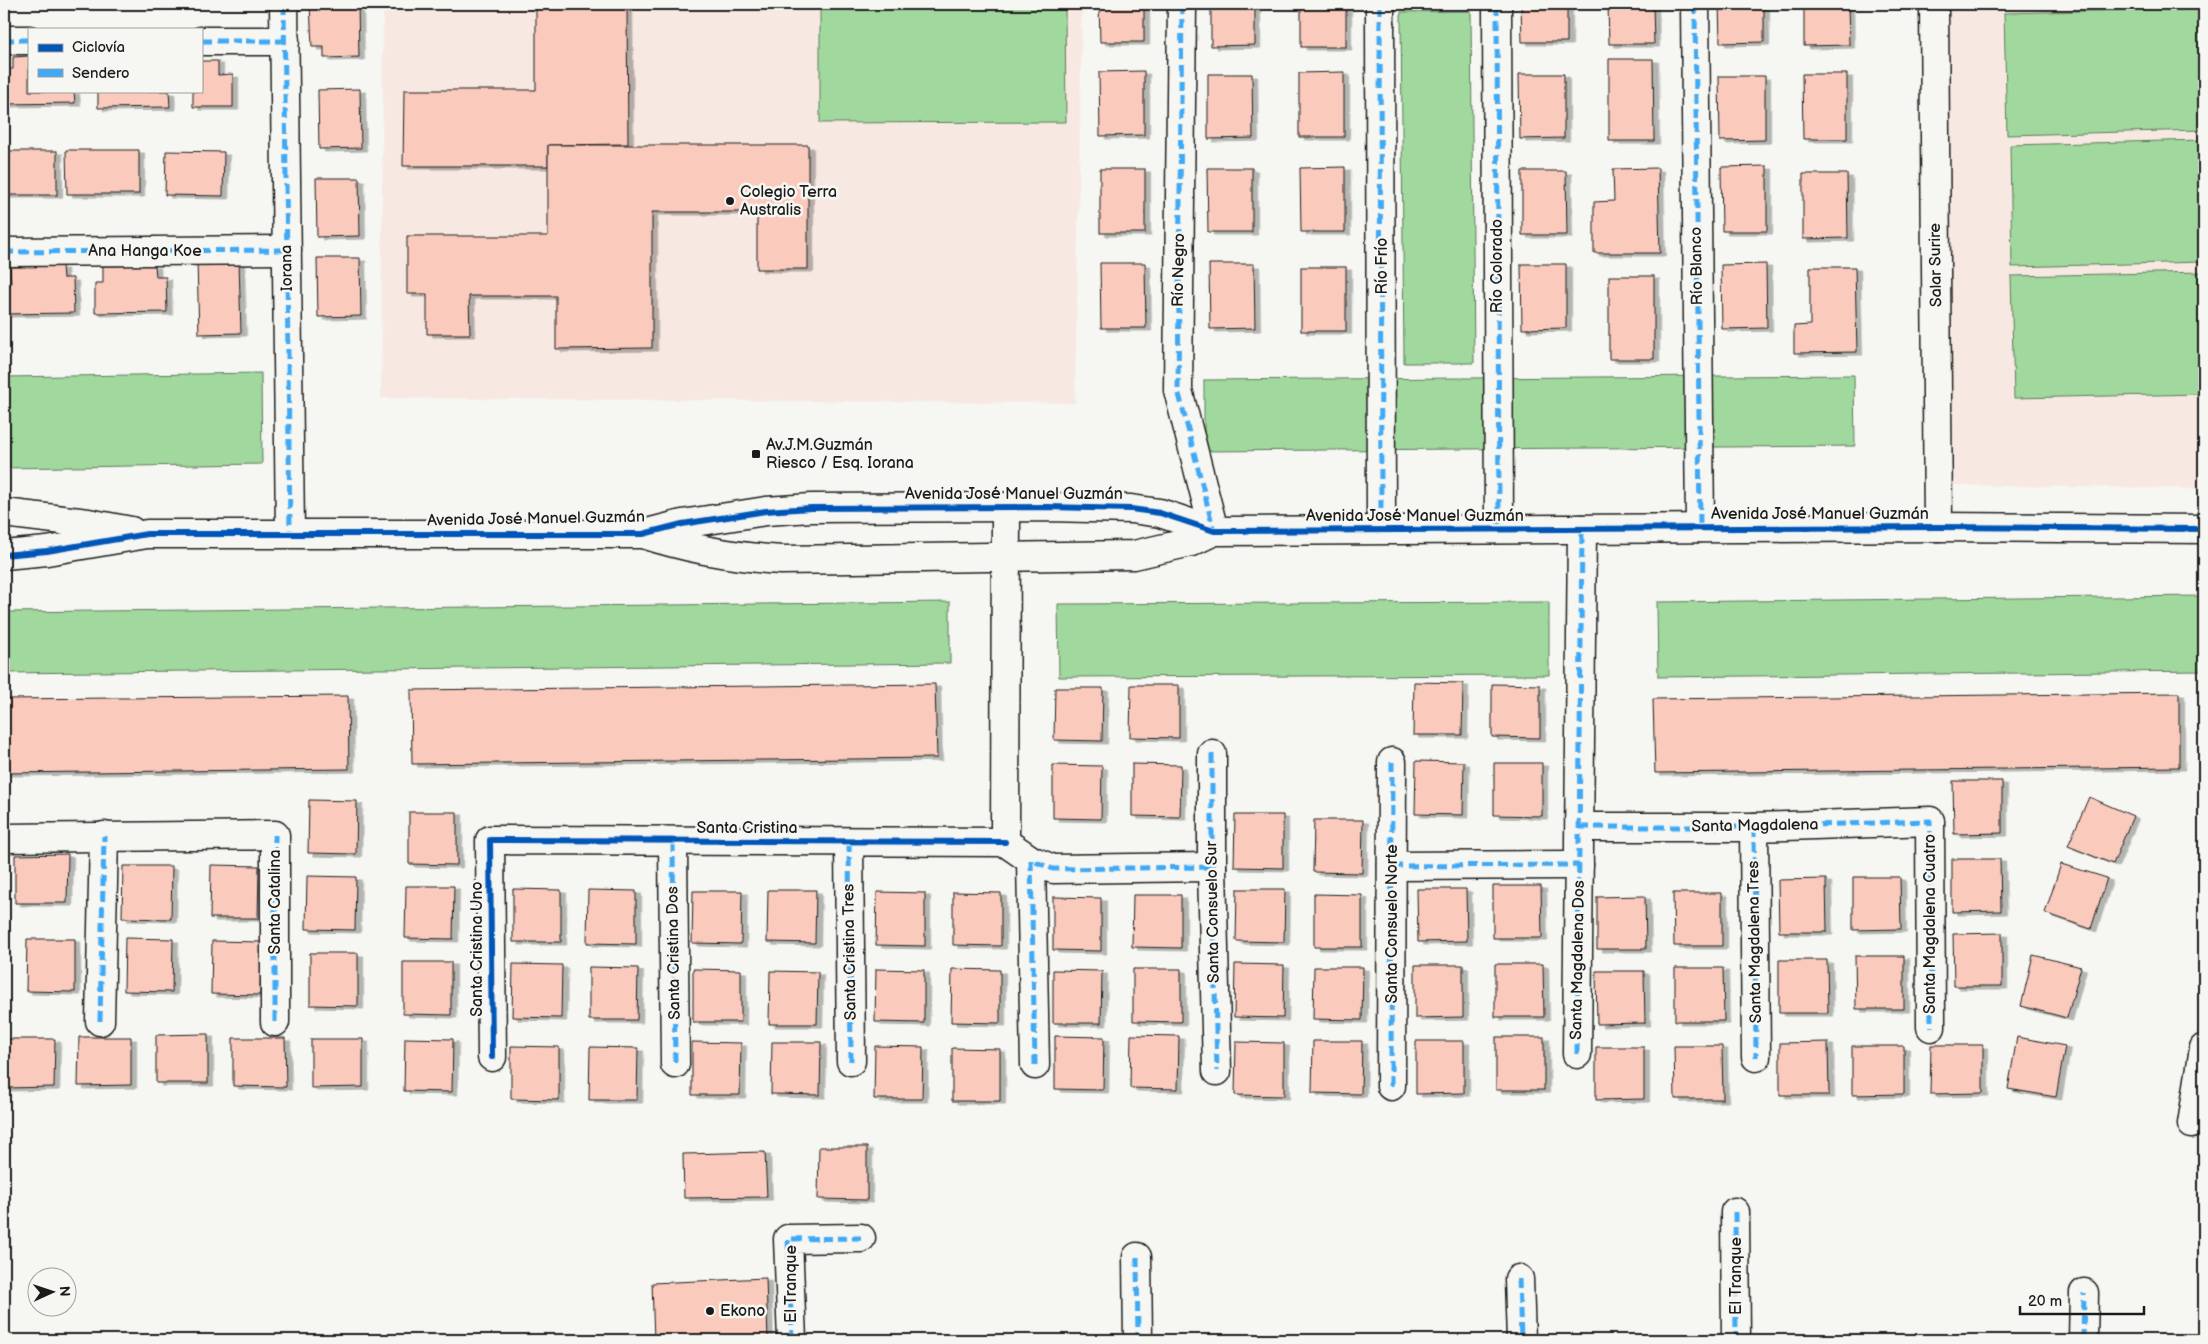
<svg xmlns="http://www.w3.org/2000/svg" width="2208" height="1344" font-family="'Balsamiq Sans',sans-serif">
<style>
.built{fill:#f7e9e2}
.green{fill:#a1d89d;stroke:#5e7a5c}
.building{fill:#facbbd;stroke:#1c1c1c;filter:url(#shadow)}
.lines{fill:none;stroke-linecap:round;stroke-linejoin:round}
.minor-casing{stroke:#1c1c1c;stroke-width:31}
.tertiary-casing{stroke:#1c1c1c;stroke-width:31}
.minor{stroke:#f6f6f2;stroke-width:28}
.tertiary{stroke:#f6f6f2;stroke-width:28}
.quiet{stroke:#3fa9f5;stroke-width:5;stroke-dasharray:10 5;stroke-linecap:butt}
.cycleway-casing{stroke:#f6f6f2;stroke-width:9}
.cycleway{stroke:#0057b8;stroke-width:6}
.poi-dot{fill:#1c1c1c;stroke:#f6f6f2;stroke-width:2}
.labels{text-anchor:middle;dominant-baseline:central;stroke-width:5;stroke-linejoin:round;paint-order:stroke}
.poi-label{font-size:16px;fill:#1c1c1c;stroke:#f6f6f2;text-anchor:start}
.street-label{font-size:16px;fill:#1c1c1c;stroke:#f6f6f2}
</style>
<defs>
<filter id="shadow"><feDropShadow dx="5.5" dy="3" stdDeviation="0" flood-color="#0004"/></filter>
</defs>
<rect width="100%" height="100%" fill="#f6f6f2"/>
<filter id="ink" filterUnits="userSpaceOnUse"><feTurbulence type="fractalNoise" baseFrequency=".02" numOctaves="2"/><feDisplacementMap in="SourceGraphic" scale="10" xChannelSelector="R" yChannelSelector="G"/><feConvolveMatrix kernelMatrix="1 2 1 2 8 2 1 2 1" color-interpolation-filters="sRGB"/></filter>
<g filter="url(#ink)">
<g class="built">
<path d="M383,4H1082L1075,403L381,398Z"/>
<path d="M1945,4H2204V489L1952,485Z"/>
</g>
<g class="green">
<path d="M820,4H1065L1066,122L820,123Z"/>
<path d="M2204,8V130L2007,135L2004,13Z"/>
<path d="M1471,11L1474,363H1404L1401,12Z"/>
<path d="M2204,140V262L2012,267L2010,145Z"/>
<path d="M2204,272V394L2014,398L2011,276Z"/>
<path d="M261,373L262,464L4,468V377Z"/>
<path d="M1854,375L1855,446L1204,451V380Z"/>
<path d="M2204,596V671L1658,677L1657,602Z"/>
<path d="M950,602V663L4,673V612Z"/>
<path d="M1549,602V675L1059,677L1058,604Z"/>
</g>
<g class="building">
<path d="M310,4H358L359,57L324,58V47H312Z"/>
<path d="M536,4H627L628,144L548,145V166H403L404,90H536Z"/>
<path d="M1099,4H1144V42H1100Z"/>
<path d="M1211,4H1255V45L1211,46Z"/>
<rect x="1301" y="4" width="45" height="43"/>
<path d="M1521,4H1567V42H1522Z"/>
<path d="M1608,4H1653L1654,44H1609Z"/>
<path d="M1719,4H1764V42L1720,43Z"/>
<path d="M1804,4H1848L1849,45L1804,46Z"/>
<path d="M29,56V91H74L75,103L4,104V69H13V57Z"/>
<path d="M1609,59H1653L1654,141H1609Z"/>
<path d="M201,61H218V75L233,74V107H193V91H201Z"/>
<path d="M1144,71V135L1100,136L1099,72Z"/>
<path d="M1344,72V137H1299V73Z"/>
<path d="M1208,74H1252L1253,138L1208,139Z"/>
<path d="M1519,74H1564V138L1520,139Z"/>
<path d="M1802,74H1847V139H1803Z"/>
<path d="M1719,76H1765V140L1720,141Z"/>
<path d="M360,89L361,148L319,149L318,90Z"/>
<path d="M98,91H169L170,107L98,108Z"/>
<path d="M548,145H808V269H757V212H652V348L556,349V296H469L470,334H427V294H407V236H548Z"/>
<path d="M66,150H139V194H67Z"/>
<rect x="4" y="151" width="53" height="44"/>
<path d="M166,151L224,152L223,196L165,195Z"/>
<path d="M1767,166V231H1722L1721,167Z"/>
<path d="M1345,167V232H1301L1300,168Z"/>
<path d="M1207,168H1252V232H1208Z"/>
<path d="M1658,168L1660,253H1594V202L1614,201L1613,169Z"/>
<rect x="1100" y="169" width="45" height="64"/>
<path d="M1522,171H1566L1567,235H1522Z"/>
<path d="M1803,174H1847L1848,238L1803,239Z"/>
<path d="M316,178H359L360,236L317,237Z"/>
<path d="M317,258H360L361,316L318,317Z"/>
<path d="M197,261H239L241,333L199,334Z"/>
<path d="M1100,263H1145L1146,328H1101Z"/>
<path d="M1209,264H1254L1255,328L1210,329Z"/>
<path d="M1521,264H1566V328L1522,329Z"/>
<path d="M1766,264L1767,328L1722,329L1721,265Z"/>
<path d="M155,265L156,277H166L167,312L95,313V283H103V266Z"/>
<path d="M62,266L63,278H73L74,313L4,314V284H11L10,267Z"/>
<rect x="1301" y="267" width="45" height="64"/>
<path d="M1810,267H1855L1857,352L1794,353V326L1810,325Z"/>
<rect x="1609" y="276" width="45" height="83"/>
<path d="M1414,682L1463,683L1462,735H1413Z"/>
<path d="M935,684L937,758L412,764L411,690Z"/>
<path d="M1492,684L1540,685V738L1492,737Z"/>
<path d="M1131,685H1179V738L1130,737Z"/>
<path d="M1055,688H1103L1102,741L1054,740Z"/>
<path d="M2179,693V767L1655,773L1653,699Z"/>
<path d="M348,696L349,769L4,773V699Z"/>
<path d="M1416,761L1464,762L1463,815L1415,814Z"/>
<path d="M1494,763H1542V816L1494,815Z"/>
<path d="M1132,764L1181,765L1180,817L1132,816Z"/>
<path d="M1053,765L1102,766L1101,819L1053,818Z"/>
<path d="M1953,781H2002V833L1954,834Z"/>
<path d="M2089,797L2133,816L2113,864L2068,846Z"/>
<path d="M309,800L357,801L356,854L308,853Z"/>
<path d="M409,812H457V865L409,864Z"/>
<path d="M1235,815H1283V868L1234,867Z"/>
<path d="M1314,820H1363L1362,873L1313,872Z"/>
<path d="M68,854L67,903H15V855Z"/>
<path d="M1952,859H2000L2001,911L1952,912Z"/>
<path d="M2061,864L2107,878L2091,929L2045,913Z"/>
<path d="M211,865L259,866L258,918H210Z"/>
<path d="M123,866H172L171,919L122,918Z"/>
<path d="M307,876L356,877L355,930L306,929Z"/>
<path d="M1853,877H1900L1901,929L1853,930Z"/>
<path d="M1826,879L1827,932H1779L1778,880Z"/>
<path d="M406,886H454L453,939L405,938Z"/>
<path d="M1493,886H1541L1542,938H1493Z"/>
<path d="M513,889L561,890V942H513Z"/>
<path d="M1237,889H1285L1284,942L1236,941Z"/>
<path d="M1417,889H1466L1467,941L1418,942Z"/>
<path d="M588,890L636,891V944L587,943Z"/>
<path d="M768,890H816L815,943L767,942Z"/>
<path d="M693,891H742L741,944L692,943Z"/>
<path d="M877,892L925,893V946L876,945Z"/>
<path d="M953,892L1001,893V946L953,945Z"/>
<path d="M1673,893H1722V946H1674Z"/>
<path d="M1314,894L1362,895V947H1314Z"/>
<path d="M1133,895H1181V948L1132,947Z"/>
<path d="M1645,896L1646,949H1597V897Z"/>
<path d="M1053,897L1101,898V951L1053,950Z"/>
<path d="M2002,933V986H1954L1953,934Z"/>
<path d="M125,938L173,939L172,992L124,991Z"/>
<path d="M27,939H75V992L26,991Z"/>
<path d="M212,941L261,942L260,995L211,994Z"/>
<path d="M310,953H358V1006L310,1005Z"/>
<path d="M2033,955L2081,967L2067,1018L2021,1006Z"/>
<path d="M1855,956H1904V1009H1856Z"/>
<path d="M1779,960H1827L1828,1013H1779Z"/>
<path d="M403,962H451V1015L403,1014Z"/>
<path d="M513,964L562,965L561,1018L512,1017Z"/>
<path d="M1235,964L1284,965L1283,1018L1234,1017Z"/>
<path d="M1495,964H1543L1544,1017H1495Z"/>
<path d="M1415,965H1463V1017L1415,1018Z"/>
<path d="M589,967L638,968L637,1020H589Z"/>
<path d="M1314,967H1363L1362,1020L1313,1019Z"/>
<path d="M1675,968H1723L1724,1021H1675Z"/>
<path d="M693,969L741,970V1022H693Z"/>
<path d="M876,969L924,970V1023L875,1022Z"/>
<path d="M952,969L1000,970V1023L951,1022Z"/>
<path d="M1133,969H1181V1022L1133,1021Z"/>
<path d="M1053,970L1102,971L1101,1023H1053Z"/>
<path d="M770,971L818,972L817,1024H769Z"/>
<path d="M1596,971H1644L1645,1023L1597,1024Z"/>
<path d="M208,1034V1083H156V1035Z"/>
<path d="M1131,1035L1179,1036L1178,1089L1130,1088Z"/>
<path d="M1055,1036L1104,1037L1103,1090L1055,1089Z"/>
<path d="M79,1037H131V1085L78,1086Z"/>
<rect x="1496" y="1037" width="48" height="53"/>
<path d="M2017,1037L2065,1046L2056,1097L2008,1089Z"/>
<path d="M233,1038H285L286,1087L233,1086Z"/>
<path d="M405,1038L453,1039L452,1092L404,1091Z"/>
<path d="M4,1039H55L54,1087L4,1088Z"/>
<path d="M311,1039H363V1087L311,1088Z"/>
<path d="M1313,1041H1362L1361,1094L1312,1093Z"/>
<path d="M1416,1041H1464V1093L1416,1094Z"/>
<path d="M692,1042L741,1043L740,1095H692Z"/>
<path d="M772,1042H821L820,1095L771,1094Z"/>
<path d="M1236,1042L1284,1043V1096L1235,1095Z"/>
<path d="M1828,1042L1829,1095H1780V1043Z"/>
<path d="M1931,1045H1983V1093L1930,1094Z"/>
<path d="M511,1046L559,1047V1100L511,1099Z"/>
<path d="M875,1046L923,1047L922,1099H874Z"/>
<path d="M1674,1046H1722L1723,1099H1675Z"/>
<path d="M1852,1046H1904V1094L1852,1095Z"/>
<path d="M590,1047L638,1048L637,1100H589Z"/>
<path d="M1596,1047H1644V1099L1596,1100Z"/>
<path d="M952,1048L1000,1049V1101H952Z"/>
<path d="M819,1147H867V1200L818,1199Z"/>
<path d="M765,1152L767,1197L684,1198L683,1154Z"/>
<path d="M766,1278L768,1340H654L652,1283Z"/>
</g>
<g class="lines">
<g class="minor-casing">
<g id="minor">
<path d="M284,4L290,533"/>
<path d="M1182,4L1178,390L1214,531"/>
<path d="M1380,4L1381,529"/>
<path d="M1497,4L1499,529"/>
<path d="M1695,4L1700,528"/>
<path d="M1934,4L1938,527"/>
<path d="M4,40H29"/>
<path d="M201,41H285"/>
<path d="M4,252L287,250"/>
<path d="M1006,507L1005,842L1031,860L1053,869L1212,867"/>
<path d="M1212,754V867L1217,1071"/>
<path d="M1580,827H1754L1930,821L1931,1027"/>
<path d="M1754,827L1756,1057"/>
<path d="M4,838L275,835V1022"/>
<path d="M673,842L675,1064"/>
<path d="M849,842L851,1061"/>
<path d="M1031,860L1035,1065"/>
<path d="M1392,866L1579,865"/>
<path d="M100,1021L104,836"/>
<path d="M1577,1054L1582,529"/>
<path d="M492,1057L490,840L1005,842"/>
<path d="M1391,1086L1392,762"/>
<path d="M2192,1124L2204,1048"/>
<path d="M1735,1212L1736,1340"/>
<path d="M1137,1257L1138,1340"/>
<path d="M1519,1279L1521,1340"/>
<path d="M792,1340L788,1239L861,1238"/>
<path d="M2083,1340L2084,1293"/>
</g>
</g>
<g class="tertiary-casing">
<g id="tertiary">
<path d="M4,513L88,523L131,531"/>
<path d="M643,534C689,549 734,557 782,560L1134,555L1191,542L1214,531"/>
<path d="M4,555L47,551L147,534H643L682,524L766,511L811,508L1048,507L1131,509L1160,513L1214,531L1938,527L2204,529"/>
</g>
</g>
<use href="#minor" class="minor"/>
<use href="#tertiary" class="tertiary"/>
<g class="quiet">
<path d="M284,4L290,533"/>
<path d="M1182,4L1178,390L1214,531"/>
<path d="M1380,4L1381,529"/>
<path d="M1497,4L1499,529"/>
<path d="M1695,4L1700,528"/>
<path d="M4,40H29"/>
<path d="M201,41H285"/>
<path d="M4,252L287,250"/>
<path d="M1212,754V867L1217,1071"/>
<path d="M1580,827H1754L1930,821L1931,1027"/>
<path d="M1754,827L1756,1057"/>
<path d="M673,842L675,1064"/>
<path d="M849,842L851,1061"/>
<path d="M1392,866L1579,865"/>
<path d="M100,1021L104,836"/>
<path d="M275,1022V835"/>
<path d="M1577,1054L1582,529"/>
<path d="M1035,1065L1031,860L1053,869L1212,867"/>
<path d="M1391,1086L1392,762"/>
<path d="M1735,1212L1736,1340"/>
<path d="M1137,1257L1138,1340"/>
<path d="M1519,1279L1521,1340"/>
<path d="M792,1340L788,1239L861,1238"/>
<path d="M2083,1340L2084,1293"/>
</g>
<g class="cycleway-casing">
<g id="cycleway">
<path d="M4,555L47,551L147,534H643L682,524L766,511L811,508L1048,507L1131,509L1160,513L1214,531L1938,527L2204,529"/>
<path d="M492,1057L490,840L1005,842"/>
</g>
</g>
<use href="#cycleway" class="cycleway"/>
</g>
</g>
<g class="poi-dot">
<circle cx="730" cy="201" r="5"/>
<rect x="751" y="449" width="10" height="10" rx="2.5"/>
<circle cx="710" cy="1311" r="5"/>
</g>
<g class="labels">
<g class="poi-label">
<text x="740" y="192">Colegio Terra<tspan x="740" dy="18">Australis</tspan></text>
<text x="766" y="445">Av.J.M.Guzmán<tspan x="766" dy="18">Riesco / Esq. Iorana</tspan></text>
<text x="720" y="1311">Ekono</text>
</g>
<g class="street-label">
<text x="145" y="251">Ana Hanga Koe</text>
<text transform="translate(1936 265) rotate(-91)">Salar Surire</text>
<text transform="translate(1382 266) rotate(-90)">Río Frío</text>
<text transform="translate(1497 266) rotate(-90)">Río Colorado</text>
<text transform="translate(1697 266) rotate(-91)">Río Blanco</text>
<text transform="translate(287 268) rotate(-91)">Iorana</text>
<text transform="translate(1179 270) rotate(-89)">Río Negro</text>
<text x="1014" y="494">Avenida José Manuel Guzmán</text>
<text x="1820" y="514">Avenida José Manuel Guzmán</text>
<text x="1415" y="516">Avenida José Manuel Guzmán</text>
<text transform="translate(536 519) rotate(-1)">Avenida José Manuel Guzmán</text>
<text transform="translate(1755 826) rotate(-1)">Santa Magdalena</text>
<text x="747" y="828">Santa Cristina</text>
<text transform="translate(275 902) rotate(-90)">Santa Catalina</text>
<text transform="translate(1213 912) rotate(-91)">Santa Consuelo Sur</text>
<text transform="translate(1392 924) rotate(-90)">Santa Consuelo Norte</text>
<text transform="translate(1930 924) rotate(-90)">Santa Magdalena Cuatro</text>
<text transform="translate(1755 942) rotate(-91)">Santa Magdalena Tres</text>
<text transform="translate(477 949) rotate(-90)">Santa Cristina Uno</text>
<text transform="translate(850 952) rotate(-91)">Santa Cristina Tres</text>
<text transform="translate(674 953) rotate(-91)">Santa Cristina Dos</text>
<text transform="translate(1578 960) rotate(-89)">Santa Magdalena Dos</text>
<text transform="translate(1736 1276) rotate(-90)">El Tranque</text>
<text transform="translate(791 1284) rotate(-90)">El Tranque</text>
</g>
</g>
<rect width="2208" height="1344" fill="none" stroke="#f6f6f2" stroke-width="20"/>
<rect x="10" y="10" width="2188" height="1324" fill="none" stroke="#1c1c1c" stroke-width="2" filter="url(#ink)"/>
<rect x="28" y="28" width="175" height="65" fill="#f6f6f2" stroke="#9f9f9c"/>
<rect x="38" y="44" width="25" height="8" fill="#0057b8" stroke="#9f9f9c"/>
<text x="72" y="52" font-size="15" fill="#1c1c1c">Ciclovía</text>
<rect x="38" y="69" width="25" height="8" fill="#3fa9f5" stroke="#9f9f9c"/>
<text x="72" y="78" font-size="15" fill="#1c1c1c">Sendero</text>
<g transform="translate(52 1292) rotate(87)"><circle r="24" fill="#f6f6f2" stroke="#9f9f9c"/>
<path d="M0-4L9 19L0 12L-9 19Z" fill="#1c1c1c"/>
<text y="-8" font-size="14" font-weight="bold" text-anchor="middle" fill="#1c1c1c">N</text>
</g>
<path d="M2020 1306v8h124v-8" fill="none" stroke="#1c1c1c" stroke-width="2.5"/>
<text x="2028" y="1306" font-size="15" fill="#1c1c1c" stroke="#f6f6f2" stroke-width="4" paint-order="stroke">20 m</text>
</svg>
